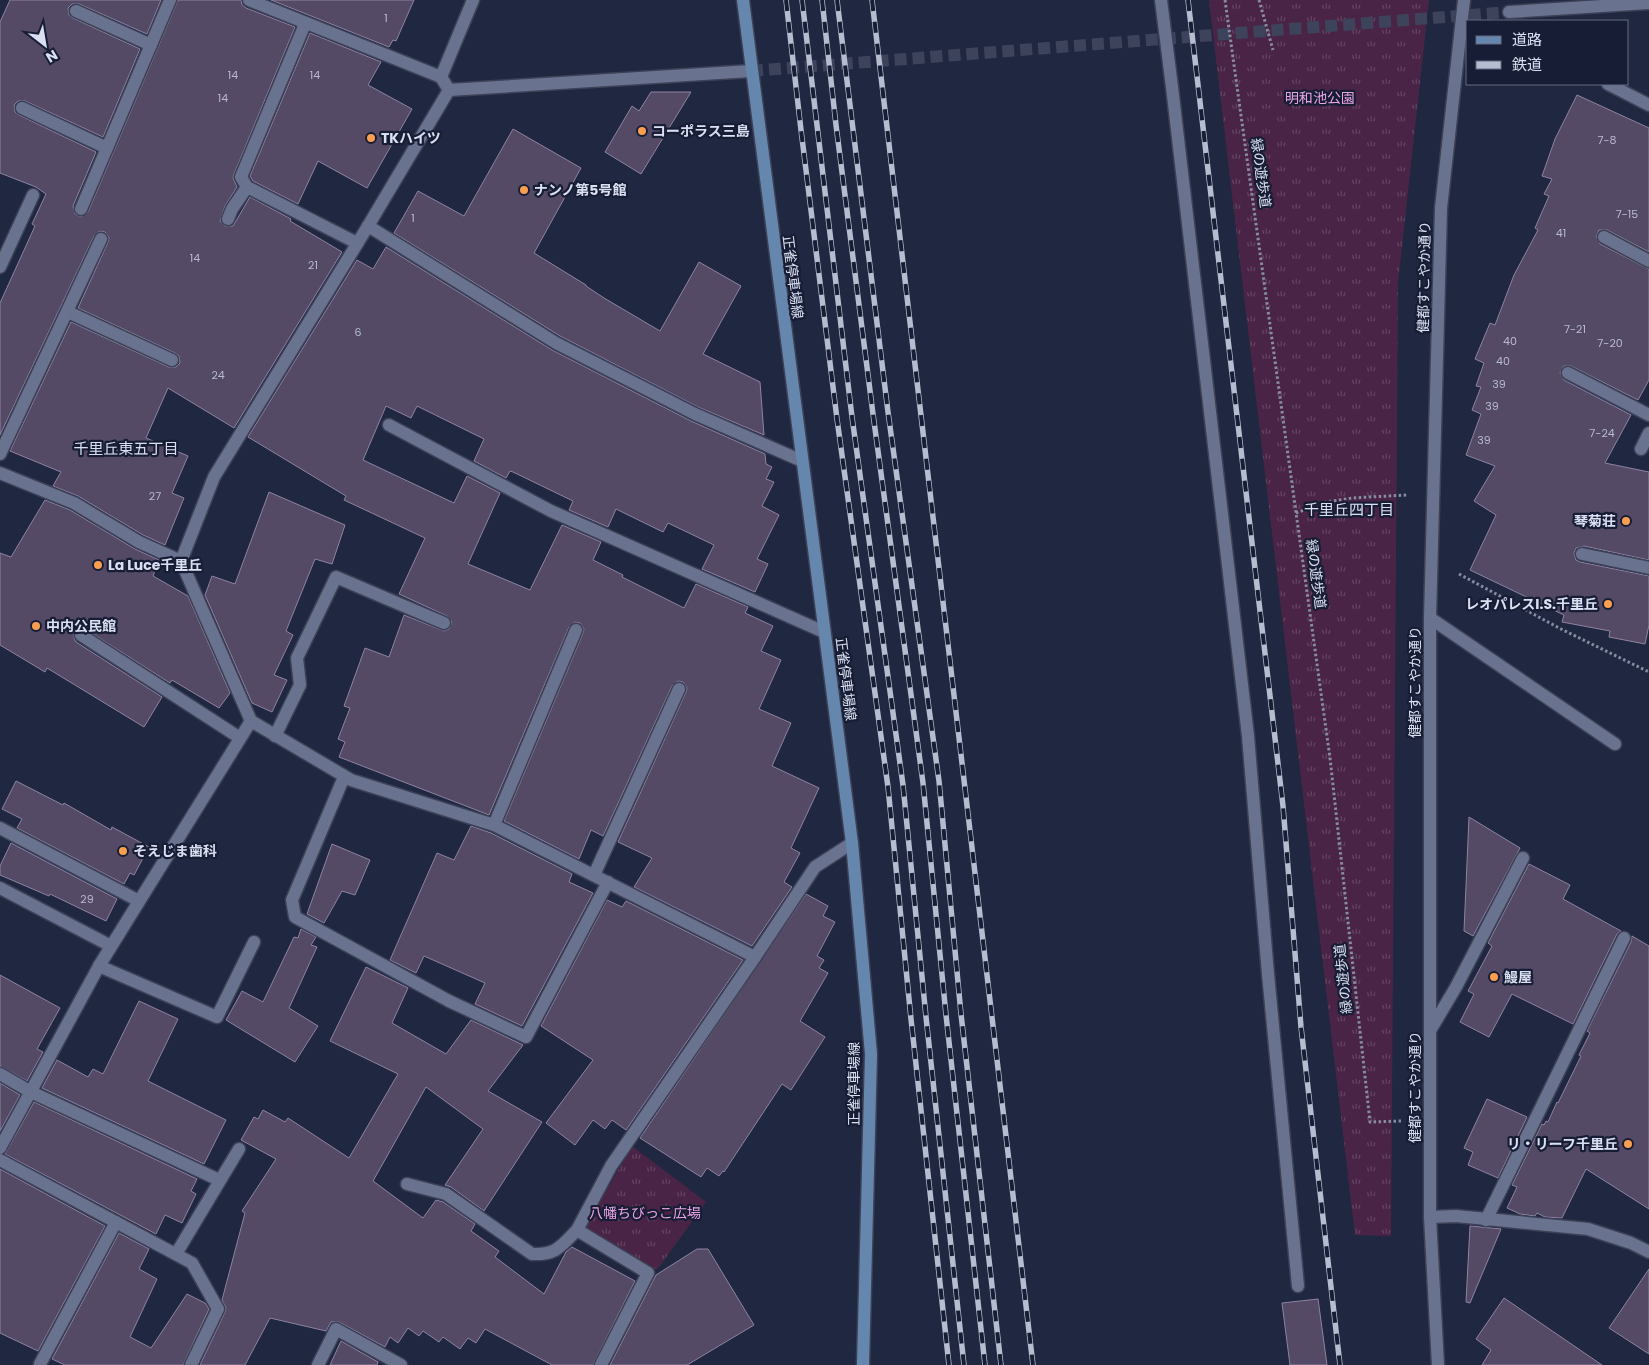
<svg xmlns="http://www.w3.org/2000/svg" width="1649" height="1365" font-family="Poppins,'Noto Sans JP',sans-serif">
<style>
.grass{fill:url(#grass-tufts)}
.building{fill:#544a66;stroke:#8e83a2}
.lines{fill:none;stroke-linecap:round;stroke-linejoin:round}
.minor-tunnel{stroke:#3c435b;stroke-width:12;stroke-dasharray:12 6;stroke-linecap:butt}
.service-casing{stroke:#3c4157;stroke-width:15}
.minor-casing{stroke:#3c4157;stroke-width:15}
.tertiary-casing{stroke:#3c4157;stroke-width:15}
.secondary-casing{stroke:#3c4157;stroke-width:15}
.path{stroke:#868da1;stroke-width:3;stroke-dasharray:2.5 2.5;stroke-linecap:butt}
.service{stroke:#69728f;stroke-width:12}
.minor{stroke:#69728f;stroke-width:12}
.tertiary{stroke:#69728f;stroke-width:12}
.secondary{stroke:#6586ad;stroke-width:12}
.rail-casing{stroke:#b7bdd0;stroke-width:5.5}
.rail{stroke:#171d35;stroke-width:4;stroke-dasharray:11;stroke-linecap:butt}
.poi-dot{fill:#fa9f4f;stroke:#171d35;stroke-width:2}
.labels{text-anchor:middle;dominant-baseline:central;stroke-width:4.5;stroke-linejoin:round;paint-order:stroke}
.number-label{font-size:11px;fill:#b8bace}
.park-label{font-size:14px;fill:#eba4e3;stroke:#171d35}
.poi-label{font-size:14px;font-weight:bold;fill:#dae0f1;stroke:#171d35;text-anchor:start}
.street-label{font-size:14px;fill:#dae0f1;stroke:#171d35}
.neighbourhood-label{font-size:15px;fill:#dae0f1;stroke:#171d35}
</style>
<defs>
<pattern id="grass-tufts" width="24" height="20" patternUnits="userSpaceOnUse" patternTransform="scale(1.25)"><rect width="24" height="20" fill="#4a2446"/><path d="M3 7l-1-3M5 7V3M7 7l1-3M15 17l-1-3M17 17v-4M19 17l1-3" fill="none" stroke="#644461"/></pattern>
</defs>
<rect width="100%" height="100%" fill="#202740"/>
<g class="grass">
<path d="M1209,0H1429L1398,283L1391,1236L1355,1235Z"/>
<path d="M632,1146L706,1202L657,1270L585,1228Z"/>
</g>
<g class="building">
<path d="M10,0H161L147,34L79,4H72L68,8L69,15L73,18L140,49L103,137L25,101H18L14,105L15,112L19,115L96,152L73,206L75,214L81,217L88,212L178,0H241L242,5L246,8L295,27L234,174L233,178L237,187L225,206L220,221L225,226H233L250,197L291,219L290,221L342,252L234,428L168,388L146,438L188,456L172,493L184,498L165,545L143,535L78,496L53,486L61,472L10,451L71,322L169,367H176L180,363L179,356L175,353L78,308L108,242L109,238L105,232L100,231L94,236L0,435V303L35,226L32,224L46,194L36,187L0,173V22Z"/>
<path d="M271,0H414L396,41L393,40L389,47Z"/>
<path d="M310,33L381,62L368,85L412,109L367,188L318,161L298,204L253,181L250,176Z"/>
<path d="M651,92H691L641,174L605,152L632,106L639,111Z"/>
<path d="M1577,95L1649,128V252L1607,230H1599L1596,237L1600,244L1649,269V380L1638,400L1571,366H1564L1560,373L1564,380L1631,415L1605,463L1649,472V560L1584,546L1576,548L1574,553L1576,560L1580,562L1649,576V625L1645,644L1609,637L1610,631L1562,622L1564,615L1470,570L1496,515L1474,501L1495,466L1466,455L1481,414L1472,410L1481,387L1476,386L1484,363L1475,359L1490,323L1495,325L1514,275L1538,230L1535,228L1549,196L1544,194L1552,179L1542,176L1555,139Z"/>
<path d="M513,129L581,168L534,253L586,285V286L604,298L660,331L699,262L741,286L703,354L760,382L764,435L698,407L560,336L394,233L418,191L464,216Z"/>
<path d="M386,247L552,350L691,421L765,454L766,464L772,467L766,479L774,482L762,506L779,515L757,559L768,564L755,592L702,569L714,545L668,523L663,532L616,509L608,527L569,510L573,501L513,472L510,471L506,478L474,461L484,439L417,406L411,418L386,406L363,460L454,503L467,476L500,493L468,564L530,590L562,525L601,542L593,560L623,575L622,577L684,608L696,584L748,607L745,613L773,626L761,651L781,660L759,709L791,723L772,766L819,788L791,848L800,853L784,882L792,887L752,946L634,887L652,858L618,842L686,692L687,688L683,682L678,681L672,686L603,836L591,830L579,859L504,821L583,633L584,629L580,623L575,622L569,627L489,815L339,757L345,742L338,739L350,708L344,706L365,648L389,657L404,615L444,631L449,629L452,622L447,616L399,594L425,538L344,500L346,496L248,437L357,260L373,269Z"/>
<path d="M269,492L345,525L332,564L315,559L286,631L293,635L274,675L287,680L272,712L252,703L205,595L212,576L235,584Z"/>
<path d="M45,500L70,510L135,549L159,560L153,576L188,596L230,693L219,708L172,680L170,683L82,627L77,628L74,631V638L76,642L162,697L144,727L47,668L45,672L0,645V553L11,557Z"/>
<path d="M16,781L63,805L64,803L111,830L112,827L149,847L134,875L130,873L124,884L17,828L22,819L2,809Z"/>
<path d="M1469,817L1520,848L1473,936L1464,931Z"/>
<path d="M471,826L491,833L572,874L569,882L593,893L522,1026L475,1004L485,983L424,956L416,973L390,960L437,853L454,860Z"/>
<path d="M11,843L117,899L106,921L50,894L49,896L0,875V866Z"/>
<path d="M332,844L370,860L355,895L342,891L324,923L307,914Z"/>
<path d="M1529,864L1570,885L1563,899L1621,931L1617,934L1573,1024L1512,994L1489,1037L1460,1022L1474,994L1468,991L1492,946L1488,943Z"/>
<path d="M806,894L828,906L823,916L835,922L817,956L824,960L819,968L828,973L800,1021L825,1037L791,1090L782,1084L724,1172L723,1171L719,1176L707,1168L701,1177L640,1138Z"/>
<path d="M607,900L622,907L626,901L743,960L626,1130L612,1120L605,1129L593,1120L575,1145L546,1123L593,1060L541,1026Z"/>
<path d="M301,929L316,937L311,945L317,947L289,1008L318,1026L295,1062L226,1020L242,991L263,1002L294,937L298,938Z"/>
<path d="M1632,936L1649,946V1209L1586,1169L1562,1218L1545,1217L1537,1213L1535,1216L1520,1214L1507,1208L1517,1187L1512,1185L1542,1124L1544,1125L1546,1121L1548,1122L1557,1102L1558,1103L1581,1056L1579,1055L1590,1033L1587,1031L1631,942Z"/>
<path d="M366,967L408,988L392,1023L446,1054L471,1020L523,1045L488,1091L542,1122L484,1211L451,1187L445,1185L483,1129L426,1087L373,1181L423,1218L436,1200L443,1202L475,1224L471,1231L499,1251L495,1257L544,1294L566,1252L572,1247L635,1281L593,1365H552L485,1329L476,1343L468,1338L460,1349L443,1337L439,1342L423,1331L419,1336L408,1328L398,1343L390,1337L385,1347L339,1322H331L326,1331L270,1318L245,1365H200L225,1312L226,1308L222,1300L245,1213L242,1211L276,1159L241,1140L254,1117L258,1119L263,1110L285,1122L288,1118L349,1158L398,1074L330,1041Z"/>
<path d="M0,975L60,1008L37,1049L43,1052L27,1081L0,1066Z"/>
<path d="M139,1001L178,1019L148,1081L226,1120L204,1164L42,1088L57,1060L88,1077L93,1069L103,1074Z"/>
<path d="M0,1083L20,1095L0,1131Z"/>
<path d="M1487,1099L1527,1117L1498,1178L1468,1165L1473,1152L1464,1148Z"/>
<path d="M34,1102L197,1179L191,1191L196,1194L182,1223L165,1215L156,1234L5,1154Z"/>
<path d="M0,1169L105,1226L38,1351L0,1333Z"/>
<path d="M1470,1226L1501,1229L1470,1303L1466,1302Z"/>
<path d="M119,1233L149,1249L139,1269L157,1279L130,1337L151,1348L187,1294L205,1303L209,1309L183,1365H65L52,1359Z"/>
<path d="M697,1249H708L754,1325L687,1365H610L656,1275Z"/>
<path d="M1649,1269V1354L1609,1328Z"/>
<path d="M1504,1298L1602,1365H1482L1491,1350L1476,1339Z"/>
<path d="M1318,1299L1327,1365H1290L1282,1303Z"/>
<path d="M341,1341L378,1362L377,1365H330Z"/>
</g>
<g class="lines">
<path class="minor-tunnel" d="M751,71L1509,12"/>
<g class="service-casing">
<g id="service">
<path d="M1161,0L1172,87L1248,736L1268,974L1298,1286"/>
<path d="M76,11L151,45"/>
<path d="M22,108L107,148"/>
<path d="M68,312L172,360"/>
<path d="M344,777L292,900L295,917L449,1001"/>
<path d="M407,1184L446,1194L532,1254C557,1255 561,1246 577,1230"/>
<path d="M176,1254L239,1149"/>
</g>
</g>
<g class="minor-casing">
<g id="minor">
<path d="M249,0L441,77L449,90"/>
<path d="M1509,12L1649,3"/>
<path d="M305,24L241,177L247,187L357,243"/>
<path d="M441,77L473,0"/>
<path d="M1608,84L1649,105"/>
<path d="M449,90L368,226L214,477L181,561L251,721L351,780L494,825L755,957L815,867L852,843"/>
<path d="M449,90L751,71"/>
<path d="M81,209L170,0"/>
<path d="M228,219L232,209L247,187"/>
<path d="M368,226L556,343L695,414L802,461"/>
<path d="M1604,237L1649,261"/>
<path d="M0,267L33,195"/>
<path d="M1568,373L1649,415"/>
<path d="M389,425L551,511L824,632"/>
<path d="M1641,449L1649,433"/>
<path d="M0,454L101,239"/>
<path d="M0,473L74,503L139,542L181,561"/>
<path d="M1582,554L1649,568"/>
<path d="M1430,618L1615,744"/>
<path d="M81,635L240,738"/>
<path d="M275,736L300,685L297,658L336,577L444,623"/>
<path d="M494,825L576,630"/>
<path d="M0,828L139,901"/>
<path d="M594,875L679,689"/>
<path d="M0,888L111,946"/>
<path d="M99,966L217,1017L254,942"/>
<path d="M449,1001L526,1037L608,882"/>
<path d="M1431,1029L1456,987L1523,858"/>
<path d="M0,1074L31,1092L219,1180"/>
<path d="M0,1148L99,966L251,721"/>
<path d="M0,1160L192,1263L218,1309L191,1365"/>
<path d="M1430,1217L1456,1216L1588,1229L1631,1243L1649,1252"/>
<path d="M1486,1220L1624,938"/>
<path d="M40,1364L116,1222"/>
<path d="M318,1365L336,1329L401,1365"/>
<path d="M601,1365L648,1273L577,1230L611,1166L755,957"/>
</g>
</g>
<g class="tertiary-casing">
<path id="tertiary" d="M1438,1365L1430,1217V618L1441,208L1464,0"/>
</g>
<g class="secondary-casing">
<path id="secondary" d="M743,0L852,843L871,1054L863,1365"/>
</g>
<g class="path">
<path d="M1225,0L1330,758L1370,1122L1401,1121"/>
<path d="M1259,0L1273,50"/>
<path d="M1296,513L1326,502L1352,498L1407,495"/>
<path d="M1459,574L1561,629L1649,672"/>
</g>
<use href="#service" class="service"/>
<use href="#minor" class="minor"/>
<use href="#tertiary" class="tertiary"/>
<use href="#secondary" class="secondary"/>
<g class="rail-casing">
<g id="rail">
<path d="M786,0L801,130L837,419L888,787L911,1019L949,1365"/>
<path d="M802,0L852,417L903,785L926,1017L964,1365"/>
<path d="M822,0L836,125L873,414L923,783L946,1015L985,1365"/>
<path d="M837,0L888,412L939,781L961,1014L1001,1365"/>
<path d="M872,0L1033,1365"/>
<path d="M1188,0L1283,806L1301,1027L1340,1365"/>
</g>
</g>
<use href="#rail" class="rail"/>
</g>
<g class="poi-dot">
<circle cx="642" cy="131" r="5"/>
<circle cx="371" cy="138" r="5"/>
<circle cx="524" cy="190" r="5"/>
<circle cx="1626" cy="521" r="5"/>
<circle cx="98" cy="565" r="5"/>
<circle cx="1608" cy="604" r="5"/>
<circle cx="36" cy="626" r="5"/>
<circle cx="123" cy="851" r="5"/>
<circle cx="1494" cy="977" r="5"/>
<circle cx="1628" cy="1144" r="5"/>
</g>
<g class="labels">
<g class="number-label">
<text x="386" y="18">1</text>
<text x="233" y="75">14</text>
<text x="315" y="75">14</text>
<text x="223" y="98">14</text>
<text x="1607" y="140">7-8</text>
<text x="1627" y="214">7-15</text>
<text x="413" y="218">1</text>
<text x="1561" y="233">41</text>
<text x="195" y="258">14</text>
<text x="313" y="265">21</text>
<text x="1575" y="329">7-21</text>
<text x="358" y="332">6</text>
<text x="1510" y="341">40</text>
<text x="1610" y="343">7-20</text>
<text x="1503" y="361">40</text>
<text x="218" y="375">24</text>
<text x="1499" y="384">39</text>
<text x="1492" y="406">39</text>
<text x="1602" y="433">7-24</text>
<text x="1484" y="440">39</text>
<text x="155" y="496">27</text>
<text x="87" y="899">29</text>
</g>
<g class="park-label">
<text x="1320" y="98">明和池公園</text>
<text x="645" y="1213">八幡ちびっこ広場</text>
</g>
<g class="poi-label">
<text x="652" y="131">コーポラス三島</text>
<text x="381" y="138">TKハイツ</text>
<text x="534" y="190">ナンノ第5号館</text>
<text x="1616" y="521" text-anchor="end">琴菊荘</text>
<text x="108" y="565">La Luce千里丘</text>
<text x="1598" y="604" text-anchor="end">レオパレスI.S.千里丘</text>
<text x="46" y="626">中内公民館</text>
<text x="133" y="851">そえじま歯科</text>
<text x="1504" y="977">鰻屋</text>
<text x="1618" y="1144" text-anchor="end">リ・リーフ千里丘</text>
</g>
<g class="street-label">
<text transform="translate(1261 173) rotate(82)">緑の遊歩道</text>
<text transform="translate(793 277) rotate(83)">正雀停車場線</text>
<text transform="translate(1424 277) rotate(-89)">健都すこやか通り</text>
<text transform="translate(1316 574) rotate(82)">緑の遊歩道</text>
<text transform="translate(846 679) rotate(83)">正雀停車場線</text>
<text transform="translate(1415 682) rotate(-90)">健都すこやか通り</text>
<text transform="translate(1343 979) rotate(-96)">緑の遊歩道</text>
<text transform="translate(854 1084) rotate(-90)">正雀停車場線</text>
<text transform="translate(1415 1087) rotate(-90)">健都すこやか通り</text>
</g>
<g class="neighbourhood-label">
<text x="126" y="448">千里丘東五丁目</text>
<text x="1349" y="509">千里丘四丁目</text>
</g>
</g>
<rect x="1466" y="20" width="162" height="65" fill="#171d35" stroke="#656b80"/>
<rect x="1476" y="36" width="25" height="8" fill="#6586ad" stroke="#656b80"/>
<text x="1512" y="45" font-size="15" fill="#dae0f1">道路</text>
<rect x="1476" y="61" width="25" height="8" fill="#b7bdd0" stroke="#656b80"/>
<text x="1512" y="70" font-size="15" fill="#dae0f1">鉄道</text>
<g transform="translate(45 45) rotate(149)" stroke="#171d35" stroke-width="4" paint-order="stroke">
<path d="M0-4L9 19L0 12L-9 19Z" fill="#dae0f1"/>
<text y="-8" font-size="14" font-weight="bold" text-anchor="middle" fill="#dae0f1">N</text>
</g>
</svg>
